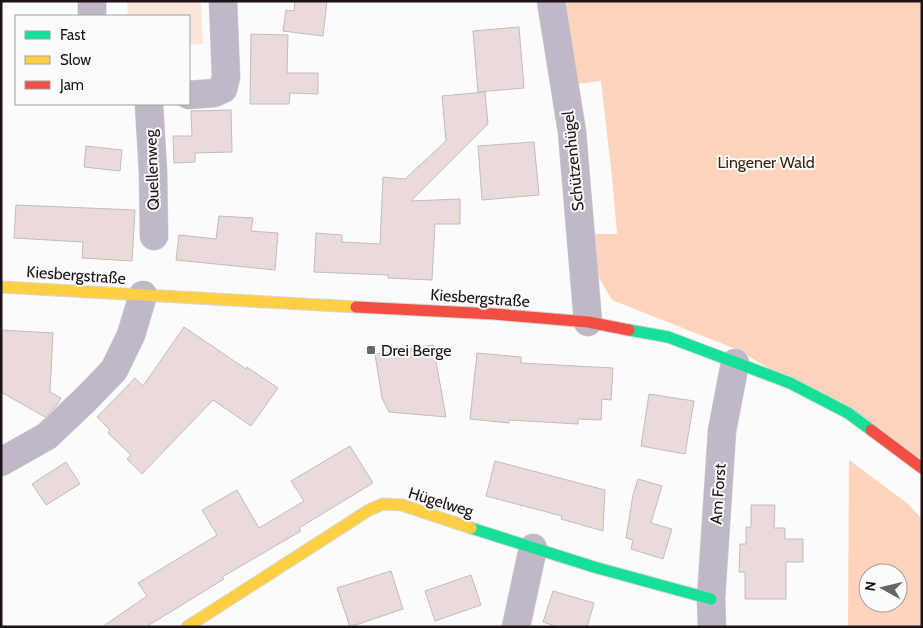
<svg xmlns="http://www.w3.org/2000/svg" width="923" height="628" font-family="Cabin,sans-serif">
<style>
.green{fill:#fae6da}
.forest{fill:#fdd4bb;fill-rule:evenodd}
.building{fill:#eadada;stroke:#c2bcbc}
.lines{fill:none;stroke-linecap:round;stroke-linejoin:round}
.street-casing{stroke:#d7d6d7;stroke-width:29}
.fast-casing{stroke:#d7d6d7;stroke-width:13}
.slow-casing{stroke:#d7d6d7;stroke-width:13}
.jam-casing{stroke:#d7d6d7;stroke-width:13}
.street{stroke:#c0b8c6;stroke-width:28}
.fast{stroke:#16e098;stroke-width:11}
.slow{stroke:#ffcf43;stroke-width:11}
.jam{stroke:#f24e42;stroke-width:11}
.poi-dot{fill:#6a6467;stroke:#fbfbfb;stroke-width:2}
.labels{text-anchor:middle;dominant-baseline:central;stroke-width:4;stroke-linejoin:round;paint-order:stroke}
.street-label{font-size:16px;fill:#1c1318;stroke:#fbfbfb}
.park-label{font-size:16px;fill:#3e210e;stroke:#fbfbfb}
.poi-label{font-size:16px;fill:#1c1318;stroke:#fbfbfb;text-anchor:start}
</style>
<rect width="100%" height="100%" fill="#fbfbfb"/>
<path class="green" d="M127,1H201L203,44L189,45V16H128Z"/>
<g class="forest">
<path d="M561,1H922V459L738,350L612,300L591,264L589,234H617L612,177L601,81L577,84Z"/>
<path d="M849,460L907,503L922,519V627H848ZM868,573H898V603H868Z"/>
</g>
<g class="building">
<path d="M295,1H327L323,36L283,31L286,10L294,11Z"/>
<path d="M519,27L524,88L478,92L473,31Z"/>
<path d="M251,34L288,35L287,73H318V94L290,93L289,104H250Z"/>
<path d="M485,92L488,124L411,201L460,199V224H435L432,280L388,278V275L314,272L316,233L342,235V242L380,244L383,177L405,179L446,141L442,96Z"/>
<path d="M231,110L232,152L195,153V162L174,163L173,136H192L191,111Z"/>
<path d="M534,142L539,195L482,200L478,146Z"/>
<path d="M86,146L122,150L120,171L84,167Z"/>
<path d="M16,205L135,210L132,261L82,258L83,242L14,238Z"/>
<path d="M219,216L253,218L251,231L278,233L275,270L176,260L179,235L216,239Z"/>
<path d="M184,327L246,369L247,367L278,388L251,426L213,400L142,474L127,459L131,455L108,433L110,430L97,417L135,378L143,386Z"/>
<path d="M1,330L53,333L50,392L61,398L57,405L45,417L1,392Z"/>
<path d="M433,345L446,417L389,412L382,398L375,354Z"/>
<path d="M477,353L521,357V363L613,368L611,400L602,399L601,420L578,419V424L509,420V423L470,419Z"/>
<path d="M649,394L694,401L685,454L641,446Z"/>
<path d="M350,446L373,483L299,528L301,531L222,577L224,579L146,627H102L147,596L138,583L217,535L202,510L237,490L259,528L304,501L291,481Z"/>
<path d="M495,461L605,490L603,531L561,519L562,516L486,496Z"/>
<path d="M66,462L80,484L46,505L32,484Z"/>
<path d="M638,479L662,486L651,523L672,529L663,559L631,549L633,540L626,538L633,495Z"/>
<path d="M751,505H775L774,528H785V539H803V562H786V599H745V572H739L740,544H746V527H751Z"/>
<path d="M391,571L403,609L350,627L337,588Z"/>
<path d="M471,575L481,605L435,621L425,591Z"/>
<path d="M553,591L594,603L587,627H558L543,622Z"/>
</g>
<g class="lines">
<g class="street-casing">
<g id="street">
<path d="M92,1V16"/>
<path d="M551,1L572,132L588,322"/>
<path d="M189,95L214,93L223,89L226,77L223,1"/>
<path d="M149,104L153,172L154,236"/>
<path d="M1,462L47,436L86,399L114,370L131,335L143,295"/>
<path d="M516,627L533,548"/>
<path d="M712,627L711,599L722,431L735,363"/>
</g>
</g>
<g class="fast-casing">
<g id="fast">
<path d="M629,330L668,337L790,383L848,413L871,430"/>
<path d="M471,528L594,567L711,599"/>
</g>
</g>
<g class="slow-casing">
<g id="slow">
<path d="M1,287L356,307"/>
<path d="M187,627L369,510L383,504L402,505L471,528"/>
</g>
</g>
<g class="jam-casing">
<g id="jam">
<path d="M356,307L494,314L588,322L629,330"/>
<path d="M871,430L922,468"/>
</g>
</g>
<use href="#street" class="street"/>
<use href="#fast" class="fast"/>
<use href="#slow" class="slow"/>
<use href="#jam" class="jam"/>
</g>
<rect class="poi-dot" x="366" y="345" width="10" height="10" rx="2.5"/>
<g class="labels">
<g class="street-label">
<text transform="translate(573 161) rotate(-96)">Schützenhügel</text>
<text transform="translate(152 170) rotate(-92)">Quellenweg</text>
<text transform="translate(76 275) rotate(4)">Kiesbergstraße</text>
<text transform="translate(480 298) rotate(4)">Kiesbergstraße</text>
<text transform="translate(718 494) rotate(-86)">Am Forst</text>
<text transform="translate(441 502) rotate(17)">Hügelweg</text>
</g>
<g class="park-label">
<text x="766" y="162">Lingener Wald</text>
</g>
<g class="poi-label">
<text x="381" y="350">Drei Berge</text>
</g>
</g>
<rect width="923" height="628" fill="none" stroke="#1c1318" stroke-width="5"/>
<rect x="15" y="15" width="175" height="90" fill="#fbfbfb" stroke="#a29ea0"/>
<rect x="25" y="31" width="25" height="8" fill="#16e098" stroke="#a29ea0"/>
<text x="60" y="40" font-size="15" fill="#1c1318">Fast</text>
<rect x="25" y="56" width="25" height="8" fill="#ffcf43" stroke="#a29ea0"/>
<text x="60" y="65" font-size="15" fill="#1c1318">Slow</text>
<rect x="25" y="81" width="25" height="8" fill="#f24e42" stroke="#a29ea0"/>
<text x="60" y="90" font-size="15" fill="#1c1318">Jam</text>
<g transform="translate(883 588) rotate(278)"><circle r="24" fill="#fbfbfb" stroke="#a29ea0"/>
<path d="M0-4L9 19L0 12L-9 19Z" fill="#6a6467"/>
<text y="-8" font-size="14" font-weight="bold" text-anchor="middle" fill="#1c1318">N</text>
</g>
</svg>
